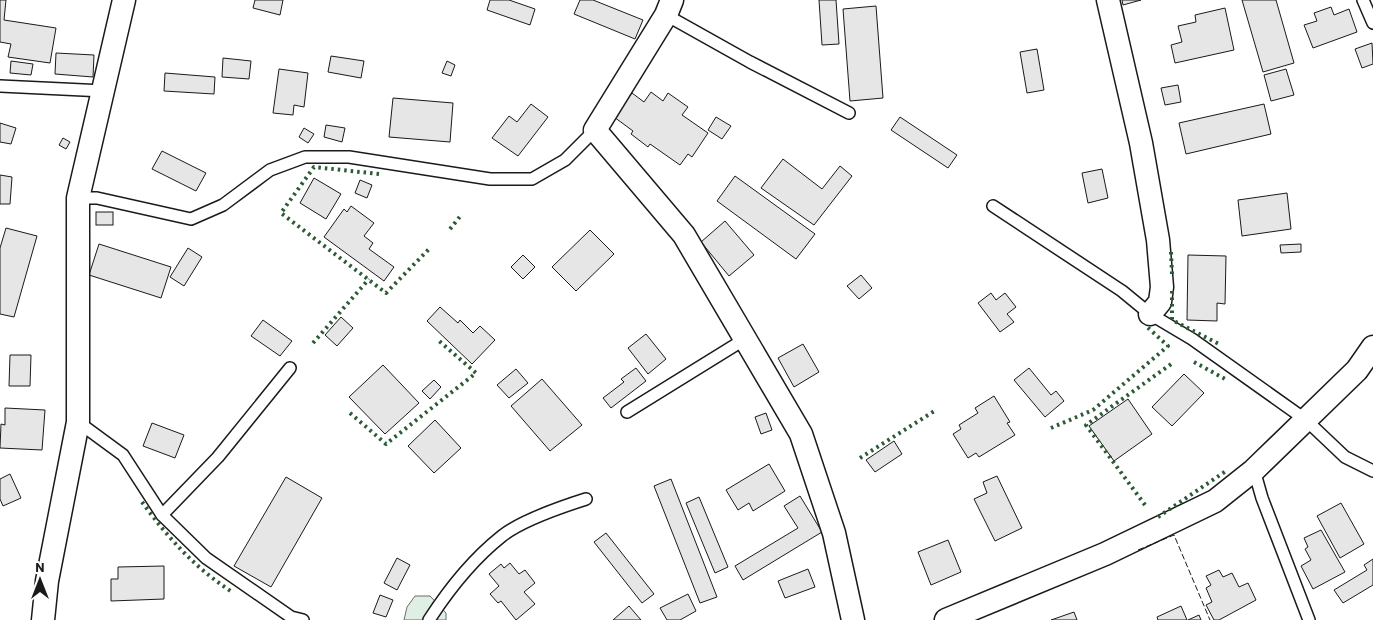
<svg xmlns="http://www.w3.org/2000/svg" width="1373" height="620" font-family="Barlow,sans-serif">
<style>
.green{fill:#e0efe3;stroke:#6a6a6a}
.building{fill:#e6e6e6;stroke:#1a1a1a}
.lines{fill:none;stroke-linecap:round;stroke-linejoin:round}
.lane-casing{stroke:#1a1a1a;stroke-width:14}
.street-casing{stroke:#1a1a1a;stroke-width:25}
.lane{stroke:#fff;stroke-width:11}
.street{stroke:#fff;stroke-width:22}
.hedge{stroke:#2b5a34;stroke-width:4;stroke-dasharray:2.5 4;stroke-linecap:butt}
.fence{stroke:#1a1a1a;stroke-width:1;stroke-dasharray:6 2.5;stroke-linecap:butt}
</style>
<rect width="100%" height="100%" fill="#fff"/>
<path class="green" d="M415,596H430L446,613V620H404L407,607Z"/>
<g class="building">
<path d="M0,0H6L4,20L56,28L50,63L8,57L11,44L0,42Z"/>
<path d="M255,0H283L280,15L253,8Z"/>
<path d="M490,0H509L535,9L530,25L487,10Z"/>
<path d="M580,0H593L643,20L635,39L574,14Z"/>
<path d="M819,0H836L839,44L822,45Z"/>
<path d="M1122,0H1141L1123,5Z"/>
<path d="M1242,0H1276L1294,63L1263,72Z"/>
<path d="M876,6L883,98L850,101L843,9Z"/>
<path d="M1331,7L1334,15L1349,9L1357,32L1313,48L1304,25L1317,21L1314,13Z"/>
<path d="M1225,8L1234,50L1175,63L1171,45L1182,42L1178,26L1196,22L1195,15Z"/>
<path d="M1372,43L1373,64L1362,68L1355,49Z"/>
<path d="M1037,49L1044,90L1027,93L1020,52Z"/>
<path d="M56,53L94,55L93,77L55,74Z"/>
<path d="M331,56L364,61L361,78L328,72Z"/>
<path d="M223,58L251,61L249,79L222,77Z"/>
<path d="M11,61L33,64L31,75L10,73Z"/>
<path d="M447,61L455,65L451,76L442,73Z"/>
<path d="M279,69L308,73L304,107L294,105L293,115L273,113Z"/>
<path d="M1286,69L1294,95L1271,101L1264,75Z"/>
<path d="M165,73L215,77L214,94L164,91Z"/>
<path d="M1178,85L1181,102L1165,105L1161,88Z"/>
<path d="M651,92L663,101L668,93L688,107L682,115L708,133L692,157L688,154L680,165L650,144L648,147L631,134L633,131L614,117L632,93L644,102Z"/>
<path d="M393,98L453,103L450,142L389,137Z"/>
<path d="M531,104L548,117L518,156L492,138L509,116L517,122Z"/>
<path d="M1264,104L1271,134L1186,154L1179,123Z"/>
<path d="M716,117L731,126L722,139L708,130Z"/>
<path d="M900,117L957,155L948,168L891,130Z"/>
<path d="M0,123L16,128L11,144L0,142Z"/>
<path d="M326,125L345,128L342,142L324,137Z"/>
<path d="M304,128L314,134L308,143L299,137Z"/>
<path d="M63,138L70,142L66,149L59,145Z"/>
<path d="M162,151L206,173L196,191L152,169Z"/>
<path d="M783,159L822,189L840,166L852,176L814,225L761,188Z"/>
<path d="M1102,169L1108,198L1088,203L1082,173Z"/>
<path d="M0,175L12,177L10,204H0Z"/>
<path d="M735,176L815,234L796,259L717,201Z"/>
<path d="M314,178L341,194L326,219L300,203Z"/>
<path d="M360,180L372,185L367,198L355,193Z"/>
<path d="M1287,193L1291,229L1242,236L1238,200Z"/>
<path d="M351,206L374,223L364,236L373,243L369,249L394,267L384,281L324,237L344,209L347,212Z"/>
<rect x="96" y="212" width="17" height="13"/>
<path d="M725,221L754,255L729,276L701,242Z"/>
<path d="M6,228L37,236L14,317L0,314V248Z"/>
<path d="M590,230L614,254L576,291L552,267Z"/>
<path d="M99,244L171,267L161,298L89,275Z"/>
<path d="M1301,244V252L1281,253L1280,245Z"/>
<path d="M188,248L202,257L184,286L170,277Z"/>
<path d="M523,255L535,267L523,279L511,267Z"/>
<path d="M1188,255L1226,256L1225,304L1217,303V321L1187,320Z"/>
<path d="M861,275L872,288L859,299L847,286Z"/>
<path d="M991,293L996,300L1005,293L1016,307L1007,314L1014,322L1000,332L978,303Z"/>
<path d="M440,307L458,323L460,320L473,333L480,326L495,340L472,364L427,321Z"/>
<path d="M341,317L353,328L337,346L325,335Z"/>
<path d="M263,320L292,341L280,356L251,336Z"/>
<path d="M646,334L666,359L648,374L628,348Z"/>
<path d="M803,344L819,372L794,387L778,358Z"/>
<path d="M10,355H31L30,386H9Z"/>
<path d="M383,365L419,403L385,434L349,397Z"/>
<path d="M636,368L646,381L611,408L603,398L624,382L621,379Z"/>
<path d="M1029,368L1051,395L1056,391L1064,401L1045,417L1014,380Z"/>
<path d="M516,369L528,383L509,398L497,385Z"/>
<path d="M1184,374L1204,393L1172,426L1152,407Z"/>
<path d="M542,379L582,425L550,451L511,406Z"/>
<path d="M434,380L441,387L430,399L422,391Z"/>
<path d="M994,396L1010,422L1007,423L1015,435L979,457L976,453L968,458L953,434L961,429L959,425L978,413L975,408Z"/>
<path d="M1128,399L1152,434L1114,461L1089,426Z"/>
<path d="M5,408L45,410L42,450L0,448L1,424L5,425Z"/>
<path d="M766,413L772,430L761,434L755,417Z"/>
<path d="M435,420L461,448L434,473L408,446Z"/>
<path d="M152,423L184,435L175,458L143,446Z"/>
<path d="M894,441L902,454L875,472L866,460Z"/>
<path d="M769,464L785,491L753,511L749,503L738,510L726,490Z"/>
<path d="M10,474L21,498L3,506L0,499V479Z"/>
<path d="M997,476L1022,528L995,541L974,499L987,493L983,482Z"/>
<path d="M286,477L322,498L271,587L234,566Z"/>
<path d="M671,479L717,597L700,603L654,486Z"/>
<path d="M800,496L822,532L743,580L735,566L798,528L784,506Z"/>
<path d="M699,497L728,567L715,573L686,503Z"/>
<path d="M1341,503L1364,544L1340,558L1317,516Z"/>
<path d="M1321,530L1345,572L1313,589L1301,566L1311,560L1305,549L1308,547L1304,538Z"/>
<path d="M606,533L654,594L642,603L594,542Z"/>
<path d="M948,540L961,572L931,585L918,552Z"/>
<path d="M397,558L410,565L397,590L384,583Z"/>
<path d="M1373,559V585L1343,603L1334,590L1367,570L1364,565Z"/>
<path d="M510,563L519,574L525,570L535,583L524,592L535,604L516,620L501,601L498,603L490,594L499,586L489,574L501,564L504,568Z"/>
<path d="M164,566V599L111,601V579H118V567Z"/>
<path d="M808,569L815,587L785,598L778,581Z"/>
<path d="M1219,570L1223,577L1232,573L1239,587L1248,583L1256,600L1219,620H1214L1206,605L1212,602L1206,588L1211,585L1206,576Z"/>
<path d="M688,594L696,611L680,620H667L660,608Z"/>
<path d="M380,595L393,600L386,617L373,613Z"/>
<path d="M629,606L641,620H613Z"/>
<path d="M1181,606L1187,620H1158L1157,617Z"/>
<path d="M1074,612L1077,620H1051Z"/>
<path d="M1199,615L1201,620H1188Z"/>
</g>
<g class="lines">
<g class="lane-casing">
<g id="lane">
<path d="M1363,0L1373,23"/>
<path d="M666,15L750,62L849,113"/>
<path d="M0,86L104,91"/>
<path d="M78,198H97L191,219L223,205L270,170L305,157H349L490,179H532L565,160L595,130"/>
<path d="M993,206L1122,291L1150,314L1192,339L1306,420L1345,457L1373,471"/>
<path d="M627,412L745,339"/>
<path d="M78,422L123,455L162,515L206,558L291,617L303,620"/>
<path d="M1254,470L1262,498L1309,620"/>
<path d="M162,515L218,457L290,368"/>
<path d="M429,620C449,589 473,559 502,536C522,520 561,507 586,499"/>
</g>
</g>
<g class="street-casing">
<g id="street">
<path d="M672,0L666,15L595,130L684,235L801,434L834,533L853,620"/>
<path d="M1108,0L1141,143L1158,240L1162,287L1160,302L1150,314"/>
<path d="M43,620L47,581L78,422V198L124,0"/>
<path d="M946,620L1105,554L1215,501L1254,470L1357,370L1373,347"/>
</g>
</g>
<use href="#lane" class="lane"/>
<use href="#street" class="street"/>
<g class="hedge">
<path d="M379,174L314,167L281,213L386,293L430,248"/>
<path d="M450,229L462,214"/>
<path d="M1171,252L1172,274"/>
<path d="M1172,291V320L1219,344"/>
<path d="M313,343L369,279"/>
<path d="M1194,362L1227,380"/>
<path d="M350,413L386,444L476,373L438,340"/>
<path d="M1051,428L1093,410L1168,346L1145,325"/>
<path d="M860,458L936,410"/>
<path d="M142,502C169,539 194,567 232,592"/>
<path d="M1145,505L1086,425L1174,362"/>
<path d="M1158,517L1226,471"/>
</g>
<path class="fence" d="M1138,550L1174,535L1210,620"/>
</g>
<g transform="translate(40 580)" stroke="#ffffff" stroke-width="4" paint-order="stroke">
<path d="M0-4L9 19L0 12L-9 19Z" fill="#1a1a1a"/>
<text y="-8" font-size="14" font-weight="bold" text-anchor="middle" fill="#1a1a1a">N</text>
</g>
</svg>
